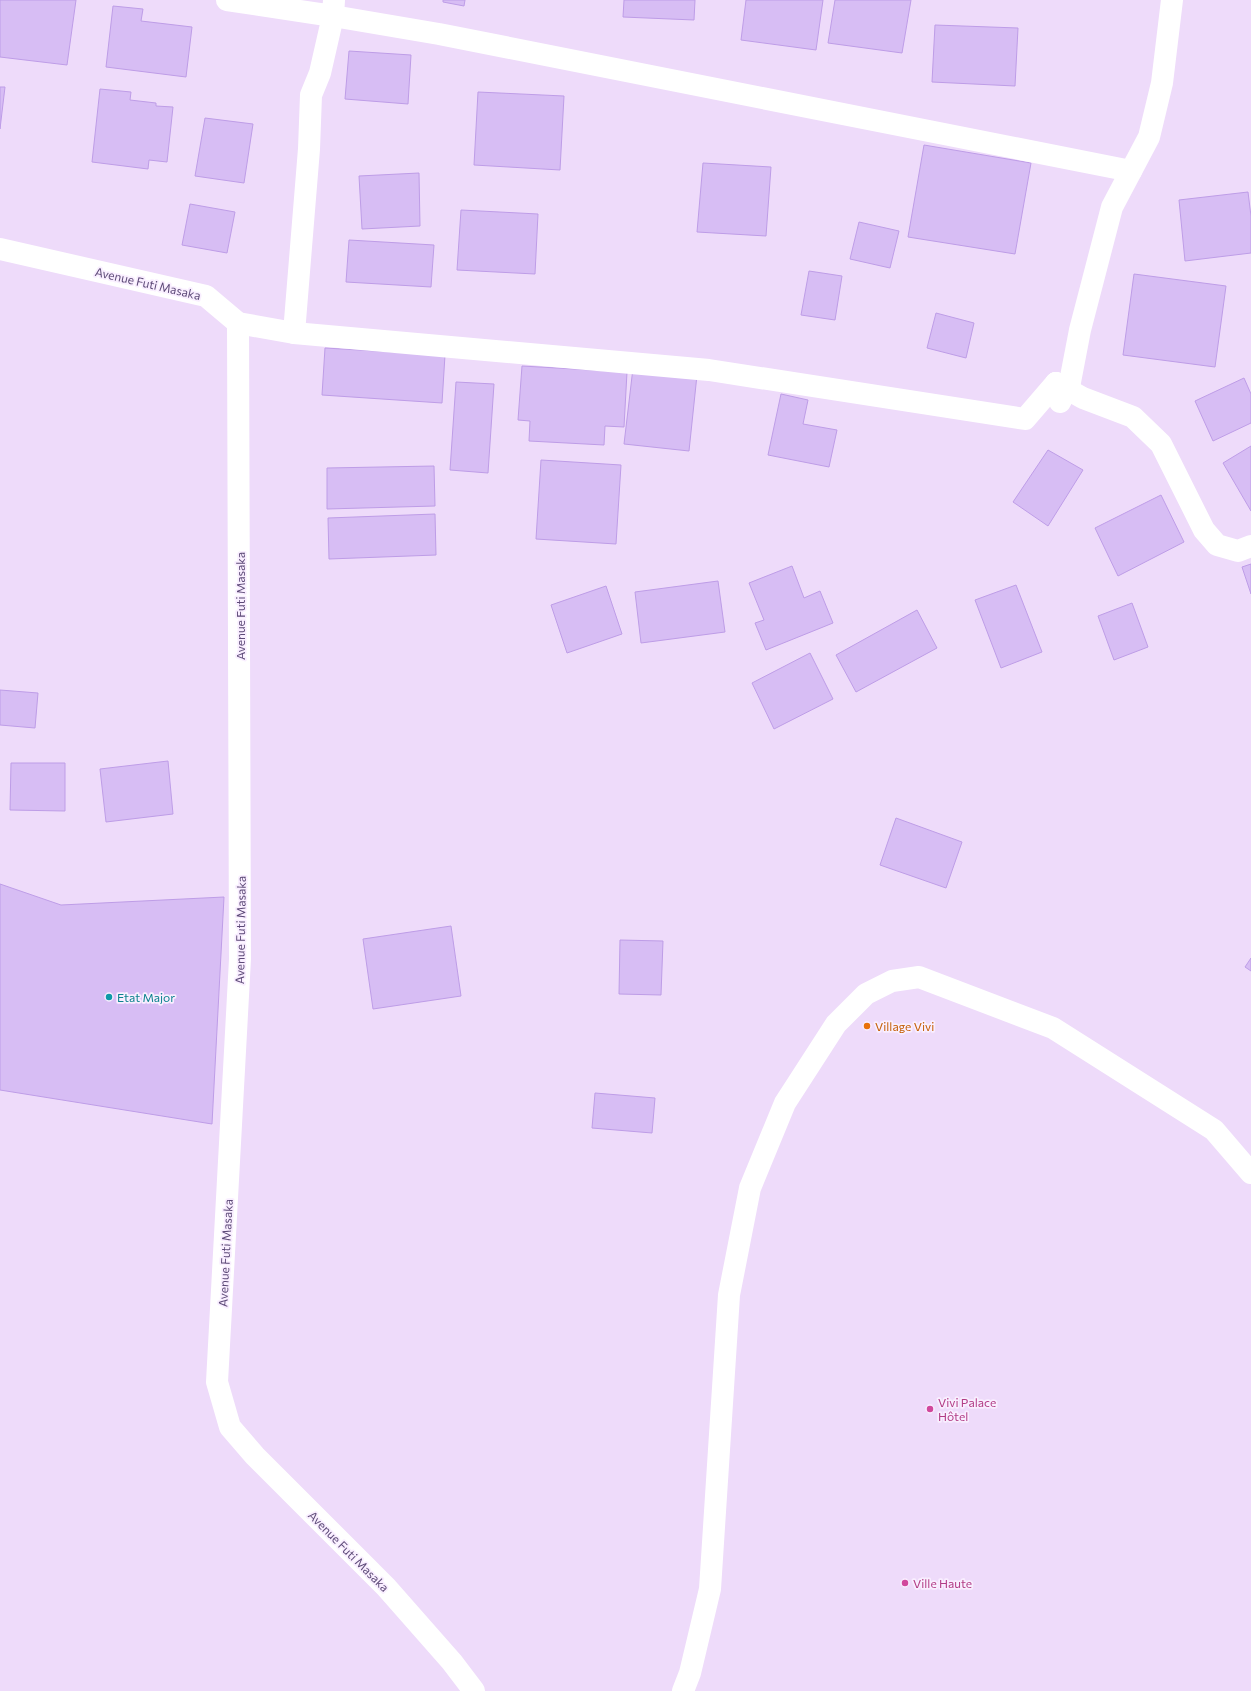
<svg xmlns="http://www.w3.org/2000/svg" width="1251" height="1691" font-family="Commissioner,sans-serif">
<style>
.residential{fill:#eedbfa}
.building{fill:#d7bdf4;stroke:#be9de7}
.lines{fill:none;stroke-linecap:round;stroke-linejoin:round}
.minor{stroke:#fff;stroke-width:22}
.culture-dot{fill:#0f9aa8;stroke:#f9eeff;stroke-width:1.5}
.food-dot{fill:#e8710a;stroke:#f9eeff;stroke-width:1.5}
.hotel-dot{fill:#d1479c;stroke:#f9eeff;stroke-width:1.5}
.labels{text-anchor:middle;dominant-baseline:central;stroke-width:3.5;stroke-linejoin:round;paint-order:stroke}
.street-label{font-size:12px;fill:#5d4a78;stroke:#f9eeff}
.culture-label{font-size:12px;fill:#0d838f;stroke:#f9eeff;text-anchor:start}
.food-label{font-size:12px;fill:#c56008;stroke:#f9eeff;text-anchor:start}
.hotel-label{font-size:12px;fill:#b23c85;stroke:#f9eeff;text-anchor:start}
</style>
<rect width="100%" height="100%" fill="#f6e7fd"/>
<rect class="residential" x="0" y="0" width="1251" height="1691"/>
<g class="building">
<path d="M0,0H76L67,65L0,57Z"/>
<path d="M443,0H465L464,6L443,2Z"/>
<path d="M624,0H695L694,20L623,17Z"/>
<path d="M746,0H823L816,50L741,40Z"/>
<path d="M835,0H911L902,53L828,43Z"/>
<path d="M113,6L143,9L141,21L192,27L186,77L106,67Z"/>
<path d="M935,25L1018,28L1015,86L932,82Z"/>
<path d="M349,51L411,55L408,104L345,99Z"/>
<path d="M0,87H5L0,129Z"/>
<path d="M100,89L131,92L130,100L156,103V106L173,107L167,162L149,160L148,169L92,162Z"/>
<path d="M478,92L564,96L560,170L474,165Z"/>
<path d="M205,118L253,124L244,183L195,176Z"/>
<path d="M924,145L1031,163L1015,254L908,237Z"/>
<path d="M703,163L771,167L766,236L697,232Z"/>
<path d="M419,173L420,226L362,229L359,176Z"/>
<path d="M1248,192L1251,216V253L1185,261L1179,200Z"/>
<path d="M190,204L235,212L227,253L182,245Z"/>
<path d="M461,210L538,214L535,274L457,270Z"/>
<path d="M859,222L899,231L890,268L850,259Z"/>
<path d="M349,240L434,245L431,287L346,282Z"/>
<path d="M809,271L842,276L835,320L801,315Z"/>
<path d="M1134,274L1226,286L1215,367L1123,355Z"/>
<path d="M936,313L974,323L966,358L927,348Z"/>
<path d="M325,348L445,355L442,403L322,395Z"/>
<path d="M522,366L627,372L624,427L605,426L604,445L529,441L530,421L518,420Z"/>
<path d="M633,368L697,375L689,451L624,444Z"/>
<path d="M1244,378L1251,394V423L1213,441L1195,401Z"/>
<path d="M456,382L494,384L488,473L450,470Z"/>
<path d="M781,394L808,400L803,424L837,430L829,467L768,455Z"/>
<path d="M1251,446V511L1223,463Z"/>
<path d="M1048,450L1083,470L1048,526L1013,502Z"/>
<path d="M541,460L621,465L616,544L536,539Z"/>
<path d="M434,466L435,506L327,509V468Z"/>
<path d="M1161,495L1184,542L1118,576L1095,528Z"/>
<path d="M435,514L436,555L329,559L328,518Z"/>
<path d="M1251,564V594L1242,567Z"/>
<path d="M792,566L804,598L820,591L833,623L766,650L755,623L764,620L749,583Z"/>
<path d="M718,581L725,632L641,643L635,592Z"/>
<path d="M1016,585L1042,652L1001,668L975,600Z"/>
<path d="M606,586L622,634L567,653L551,605Z"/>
<path d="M1132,603L1148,647L1114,660L1098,616Z"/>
<path d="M917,610L937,648L856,692L836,655Z"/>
<path d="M810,653L833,699L774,729L752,683Z"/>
<path d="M0,690L38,693L35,728L0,725Z"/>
<path d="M168,761L173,814L106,822L100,769Z"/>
<path d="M11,763H65V811L10,810Z"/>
<path d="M896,818L962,842L946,888L880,865Z"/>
<path d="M0,884L61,905L224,897L212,1124L0,1090Z"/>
<path d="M451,926L461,996L373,1009L363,939Z"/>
<path d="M620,940L663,941L661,995L619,994Z"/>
<path d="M1251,958V971L1245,967Z"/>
<path d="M595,1093L655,1098L652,1133L592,1128Z"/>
</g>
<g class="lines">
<g class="minor">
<path d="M227,0L333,16L334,0"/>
<path d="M0,249L206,296L238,323L240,959L217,1382L230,1427L255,1456L386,1587L452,1662L474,1691"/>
<path d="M238,323L294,333L709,370L1025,419L1056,383"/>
<path d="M294,333L309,149L311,95L320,73L333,16L439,34L1131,171"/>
<path d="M1056,383L1060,402L1070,382L1080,330L1112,207L1149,137L1162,83L1172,0"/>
<path d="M1056,383L1083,398L1133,417L1161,444L1204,530L1217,545L1238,551L1251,546"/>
<path d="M683,1691L690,1673L710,1589L729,1295L750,1188L785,1103L836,1024L866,994L892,981L919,977L1053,1028L1214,1130L1251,1173"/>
</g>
</g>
<circle class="culture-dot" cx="109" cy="997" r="4"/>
<circle class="food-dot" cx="867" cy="1026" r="4"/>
<g class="hotel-dot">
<circle cx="930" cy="1409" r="4"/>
<circle cx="905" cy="1583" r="4"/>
</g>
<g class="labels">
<g class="street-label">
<text transform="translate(148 283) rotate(13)">Avenue Futi Masaka</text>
<text transform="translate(240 606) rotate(-90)">Avenue Futi Masaka</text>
<text transform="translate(240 930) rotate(-89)">Avenue Futi Masaka</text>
<text transform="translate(225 1253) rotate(-87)">Avenue Futi Masaka</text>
<text transform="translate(349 1551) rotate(45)">Avenue Futi Masaka</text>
</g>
<g class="culture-label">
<text x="117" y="997">Etat Major</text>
</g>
<g class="food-label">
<text x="875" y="1026">Village Vivi</text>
</g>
<g class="hotel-label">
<text x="938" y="1402">Vivi Palace<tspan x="938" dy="14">Hôtel</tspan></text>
<text x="913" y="1583">Ville Haute</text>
</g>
</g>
</svg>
